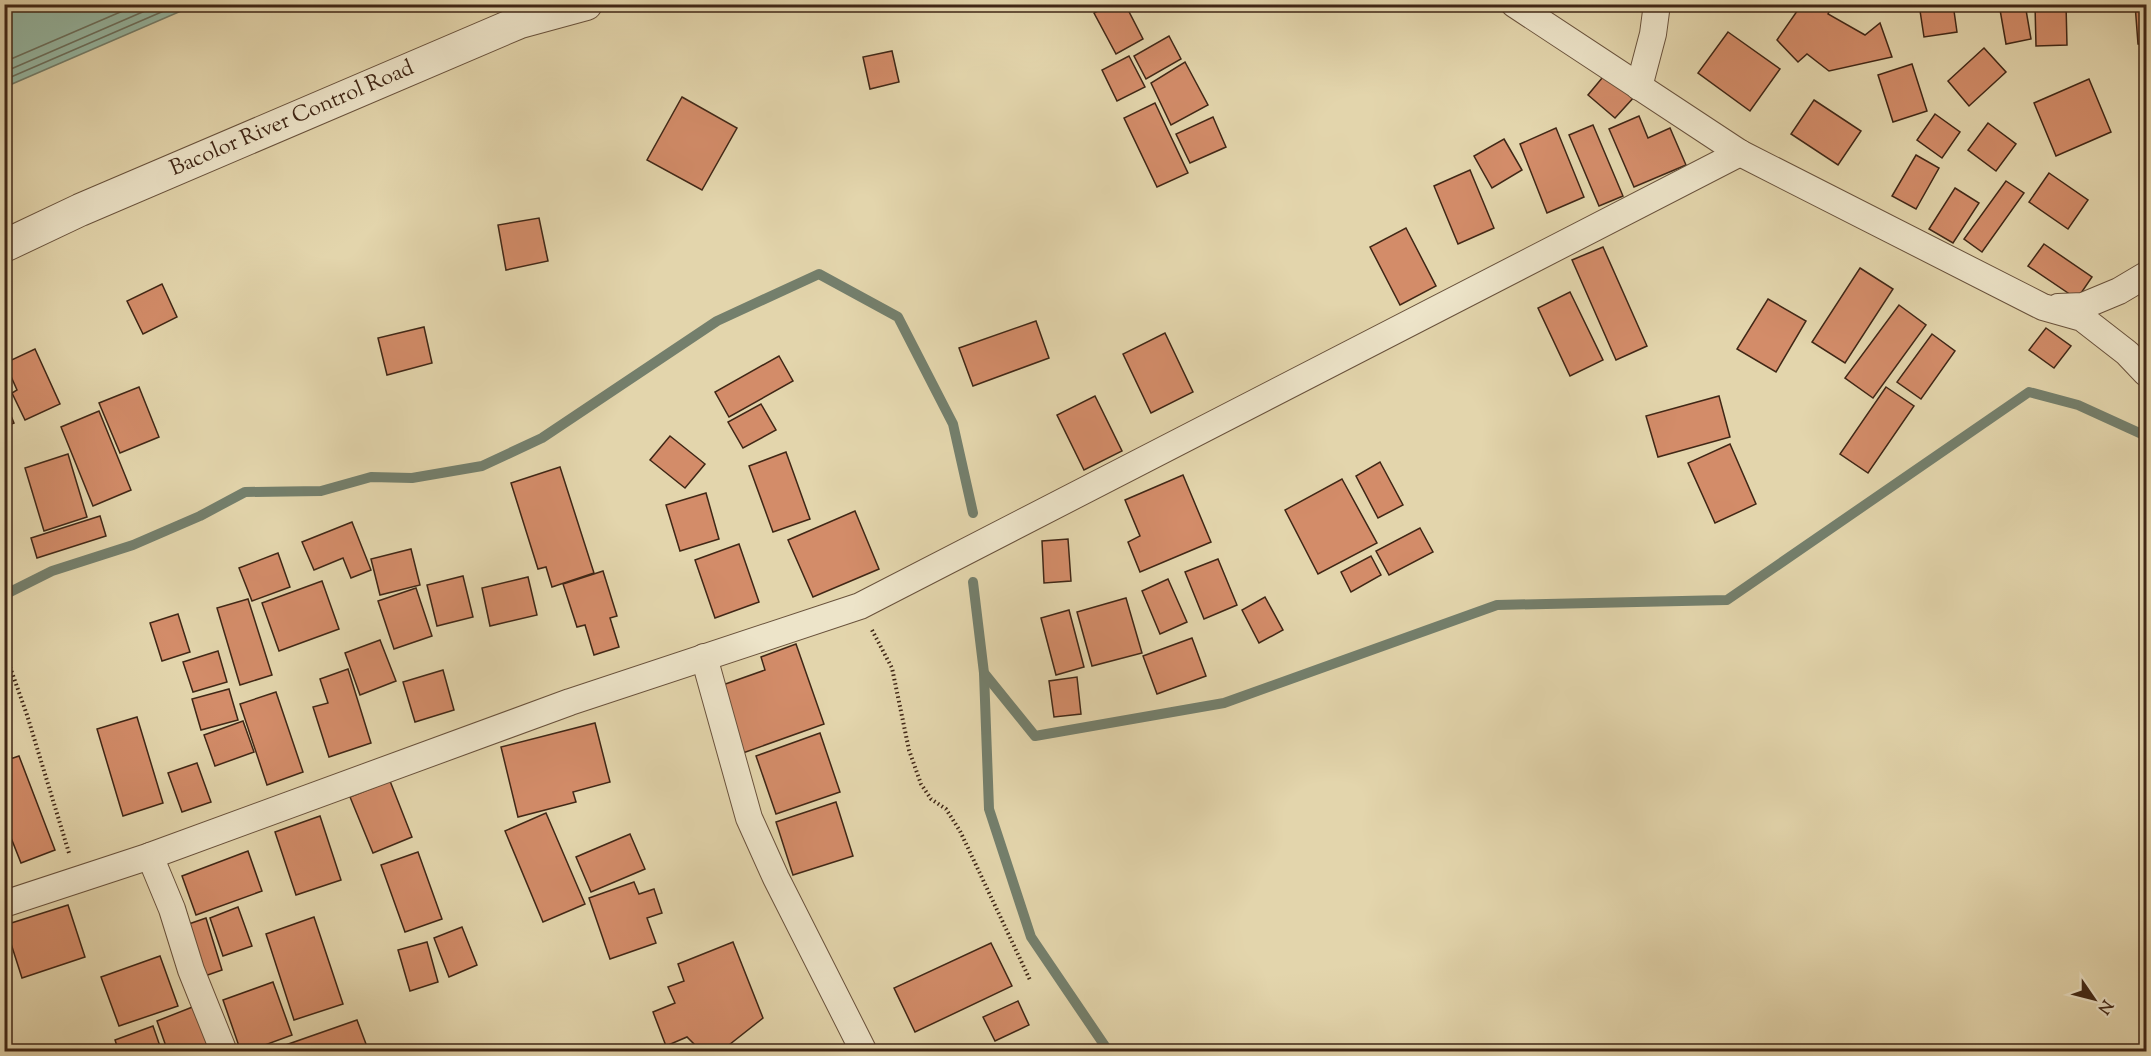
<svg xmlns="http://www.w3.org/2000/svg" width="2151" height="1056" font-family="'Sorts Mill Goudy',serif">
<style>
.water{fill:#96b9a5;stroke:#747f6c;stroke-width:1.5}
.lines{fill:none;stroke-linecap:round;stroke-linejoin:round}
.shore{stroke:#6b705e;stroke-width:1.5}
.stream{stroke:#747f6c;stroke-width:10}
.building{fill:#d38c69;stroke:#402716;stroke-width:1.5}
.minor-casing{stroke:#69523c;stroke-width:28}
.tertiary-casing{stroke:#69523c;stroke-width:34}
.path{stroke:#402716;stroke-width:4;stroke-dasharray:1.5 3;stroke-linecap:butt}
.minor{stroke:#ede4c9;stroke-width:26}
.tertiary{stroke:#ede4c9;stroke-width:32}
.labels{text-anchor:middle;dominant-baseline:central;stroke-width:4.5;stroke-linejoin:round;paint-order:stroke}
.street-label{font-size:22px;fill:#402716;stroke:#ede4c9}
</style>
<rect width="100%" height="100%" fill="#e3d5ac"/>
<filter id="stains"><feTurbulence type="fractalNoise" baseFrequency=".00333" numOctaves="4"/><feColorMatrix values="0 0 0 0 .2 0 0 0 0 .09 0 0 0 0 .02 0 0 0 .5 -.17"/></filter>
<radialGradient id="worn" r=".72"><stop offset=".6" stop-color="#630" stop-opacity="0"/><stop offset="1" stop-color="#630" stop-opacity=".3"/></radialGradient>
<path class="water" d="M5,4H195V5L5,87Z"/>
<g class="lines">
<g class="shore">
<path d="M4,62L139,4"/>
<path d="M4,72L161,4"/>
<path d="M4,80L180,4"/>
</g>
<g class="stream">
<path d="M973,582L984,673L1035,736L1224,703L1497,605L1727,600L2029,392L2078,405L2146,436"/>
<path d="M4,595L52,571L133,545L200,516L245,492L321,491L371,477L412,478L482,466L542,438L717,321L819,274L898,317L953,424L973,513"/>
<path d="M984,673L989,809L1031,937L1109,1052"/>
</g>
</g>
<g class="building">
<path d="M1110,4H1125L1143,39L1116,54L1094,13Z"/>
<path d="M1802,4H1833L1828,14L1865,35L1880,23L1892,57L1829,71L1807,54L1798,62L1777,40Z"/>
<path d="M1919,4H1953L1957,32L1924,37Z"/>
<path d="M1999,4H2025L2031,39L2006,44Z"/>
<path d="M2066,4L2067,45L2036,46L2035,5Z"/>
<path d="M2135,4H2146V44H2138Z"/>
<path d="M1728,32L1780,69L1750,111L1698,73Z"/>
<path d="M1169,36L1181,59L1146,79L1134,56Z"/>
<path d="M1984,48L2006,72L1969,106L1948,81Z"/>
<path d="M892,51L899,82L870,89L863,57Z"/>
<path d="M1129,56L1145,87L1117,101L1102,70Z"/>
<path d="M1185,62L1208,105L1171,125L1151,83Z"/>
<path d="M1912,64L1927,111L1893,122L1878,75Z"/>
<path d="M1607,72L1635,96L1615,118L1588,95Z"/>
<path d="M2089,79L2111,132L2056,156L2034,103Z"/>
<path d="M682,97L737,128L702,190L647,160Z"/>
<path d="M1814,100L1861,131L1838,165L1791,134Z"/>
<path d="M1155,103L1188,173L1157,187L1124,118Z"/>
<path d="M1935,114L1960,132L1942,158L1917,140Z"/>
<path d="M1639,116L1648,138L1670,128L1686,165L1634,187L1609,129Z"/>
<path d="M1213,117L1226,147L1190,163L1176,134Z"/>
<path d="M1988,123L2016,144L1996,171L1968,150Z"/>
<path d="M1593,125L1623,196L1599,206L1569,135Z"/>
<path d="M1556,128L1584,197L1547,213L1520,144Z"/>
<path d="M1504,139L1522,170L1492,188L1474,156Z"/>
<path d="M1916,155L1939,168L1916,209L1892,196Z"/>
<path d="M1470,170L1494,228L1458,244L1434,186Z"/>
<path d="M2049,173L2088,200L2068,229L2029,202Z"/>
<path d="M2006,181L2024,193L1982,252L1964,239Z"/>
<path d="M1955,188L1979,203L1953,243L1929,229Z"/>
<path d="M539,218L548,261L506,270L498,225Z"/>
<path d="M1406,228L1436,286L1400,305L1370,247Z"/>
<path d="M2044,244L2092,277L2077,299L2028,266Z"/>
<path d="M1603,247L1647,346L1616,360L1572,260Z"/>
<path d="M1860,268L1893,289L1845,363L1812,342Z"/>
<path d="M162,284L177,317L143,334L127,301Z"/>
<path d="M1570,292L1603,360L1570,376L1538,308Z"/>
<path d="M1768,299L1806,321L1776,372L1737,349Z"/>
<path d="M1899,305L1926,325L1873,398L1845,378Z"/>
<path d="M1036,321L1049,358L973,386L959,348Z"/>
<path d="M424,327L432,363L387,375L378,338Z"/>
<path d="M2046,328L2071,346L2054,368L2029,350Z"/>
<path d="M1165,333L1193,392L1151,413L1123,354Z"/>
<path d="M1932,334L1955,351L1921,399L1897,382Z"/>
<path d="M35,349L60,404L25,420L12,393L17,390L5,363Z"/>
<path d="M779,356L793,381L729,417L715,392Z"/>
<path d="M139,387L159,437L120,453L99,403Z"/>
<path d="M1886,387L1914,406L1868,473L1840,454Z"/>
<path d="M1095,396L1122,451L1084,470L1057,415Z"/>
<path d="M1719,396L1730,437L1658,457L1646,416Z"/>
<path d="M4,399L14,423L4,427Z"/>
<path d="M761,404L776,430L743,448L728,422Z"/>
<path d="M99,411L131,490L93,506L61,427Z"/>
<path d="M670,436L705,464L685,488L650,460Z"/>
<path d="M1730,444L1756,504L1715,523L1688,463Z"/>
<path d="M786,452L810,519L773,532L749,466Z"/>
<path d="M68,454L87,517L44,531L25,468Z"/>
<path d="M1380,462L1403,505L1378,518L1356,476Z"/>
<path d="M560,467L594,573L552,587L546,567L538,569L511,483Z"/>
<path d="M1183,475L1211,542L1140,572L1128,542L1140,536L1125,500Z"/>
<path d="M1342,479L1377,543L1318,574L1285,510Z"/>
<path d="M706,493L719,539L680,551L666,505Z"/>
<path d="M855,511L879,569L813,597L788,540Z"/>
<path d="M100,516L106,536L37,558L31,538Z"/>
<path d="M352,522L371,570L351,578L343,558L314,570L302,542Z"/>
<path d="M1420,528L1433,552L1389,575L1376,551Z"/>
<path d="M1068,539L1071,581L1044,583L1042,541Z"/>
<path d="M739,544L759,602L715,618L695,560Z"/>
<path d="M411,549L420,585L380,595L371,559Z"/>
<path d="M278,553L290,587L252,601L239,568Z"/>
<path d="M1371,556L1381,575L1351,592L1341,572Z"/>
<path d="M1218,559L1237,605L1204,619L1185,572Z"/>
<path d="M603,571L617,616L610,618L619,647L594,655L585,625L577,627L563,584Z"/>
<path d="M463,576L473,617L437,626L427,585Z"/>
<path d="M528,577L537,615L490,626L482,588Z"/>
<path d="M1168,579L1187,622L1160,634L1142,591Z"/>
<path d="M322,581L339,629L279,651L262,603Z"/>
<path d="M416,588L432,636L394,649L378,601Z"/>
<path d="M1265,597L1283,630L1259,643L1242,610Z"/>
<path d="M1126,598L1142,653L1092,666L1077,612Z"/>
<path d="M248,599L272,675L240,685L217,608Z"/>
<path d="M1069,610L1084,667L1056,675L1041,618Z"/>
<path d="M178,614L190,652L162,661L150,623Z"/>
<path d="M1192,638L1206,676L1157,694L1143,656Z"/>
<path d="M380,640L396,681L360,695L345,653Z"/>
<path d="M796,644L824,724L740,754L717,687L765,670L761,657Z"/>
<path d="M218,651L227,682L193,692L183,662Z"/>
<path d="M348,669L371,743L329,757L313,707L328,703L320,679Z"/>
<path d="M443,670L454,710L415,722L403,682Z"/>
<path d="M1077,677L1081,714L1054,717L1049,681Z"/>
<path d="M229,689L238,720L201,730L192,699Z"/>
<path d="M276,692L303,772L267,785L240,704Z"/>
<path d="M137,717L163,803L123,816L97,729Z"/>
<path d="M243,721L254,752L215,766L204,735Z"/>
<path d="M595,723L610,782L573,792L576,802L518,817L501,747Z"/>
<path d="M820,733L840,792L776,814L756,756Z"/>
<path d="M19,756L55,850L21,863L4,820V761Z"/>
<path d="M197,763L211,802L182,812L168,773Z"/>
<path d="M390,781L412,837L373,853L350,797Z"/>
<path d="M836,802L853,856L793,875L776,822Z"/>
<path d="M546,813L585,904L543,922L505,831Z"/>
<path d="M320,816L341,880L296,895L275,832Z"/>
<path d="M630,834L645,869L591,892L576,857Z"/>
<path d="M248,851L262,891L196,915L182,876Z"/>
<path d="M418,852L442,919L405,932L381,865Z"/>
<path d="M634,882L639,894L654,889L662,913L647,918L656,943L610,959L589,898Z"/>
<path d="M68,905L85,957L22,978L5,925Z"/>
<path d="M238,907L252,946L223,956L210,918Z"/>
<path d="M314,917L343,1004L294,1020L266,934Z"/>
<path d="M206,918L222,970L199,978L183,926Z"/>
<path d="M462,927L477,965L449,977L434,938Z"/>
<path d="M427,942L438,982L410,991L398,950Z"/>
<path d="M733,942L763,1018L720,1052H702L687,1037L666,1046L653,1012L675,1003L668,987L684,981L678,964Z"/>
<path d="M991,943L1012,986L915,1032L894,988Z"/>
<path d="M160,956L178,1006L119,1026L101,977Z"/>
<path d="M273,982L292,1035L246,1052H241L223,1000Z"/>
<path d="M1018,1001L1029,1025L995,1041L983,1017Z"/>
<path d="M195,1006L212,1052H168L157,1021Z"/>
<path d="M357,1020L369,1052H279L277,1048Z"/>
<path d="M153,1026L162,1052H119L115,1040Z"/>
</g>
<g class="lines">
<g class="minor-casing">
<g id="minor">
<path d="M1514,4L1740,153L2043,307L2082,318L2127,353L2146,373"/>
<path d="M1639,87L1653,34L1657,4"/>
<path d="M2058,307L2083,306L2119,291L2146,275"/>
<path d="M704,657L749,818L776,878L864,1052"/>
<path d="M150,856L172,909L191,970L224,1052"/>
<path d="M4,904L150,856L570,702L860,606L1740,153"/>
</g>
</g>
<g class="tertiary-casing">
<g id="tertiary">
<path id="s1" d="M4,246L80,210L520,22L586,4"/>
</g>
</g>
<g class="path">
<path d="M872,630L892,668L909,750L921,784L931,799L946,809L960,831L1030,980"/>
<path d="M4,650L27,715L69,853"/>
</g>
<use href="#minor" class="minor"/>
<use href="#tertiary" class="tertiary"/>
</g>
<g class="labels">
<g class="street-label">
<text stroke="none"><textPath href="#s1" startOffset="315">Bacolor River Control Road</textPath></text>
</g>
</g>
<rect width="2151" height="1056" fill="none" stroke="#e3d5ac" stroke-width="24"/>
<rect x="6" y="6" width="2139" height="1044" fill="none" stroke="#402716" stroke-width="3"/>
<rect x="12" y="12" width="2127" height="1032" fill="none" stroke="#402716" stroke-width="1.5"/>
<g transform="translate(2094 999) rotate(125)" stroke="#ede4c9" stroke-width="4.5" paint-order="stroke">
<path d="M0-4.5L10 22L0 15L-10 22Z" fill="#402716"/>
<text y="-9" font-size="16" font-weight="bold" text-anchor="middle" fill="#402716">N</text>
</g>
<rect width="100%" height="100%" filter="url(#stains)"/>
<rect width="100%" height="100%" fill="url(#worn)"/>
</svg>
